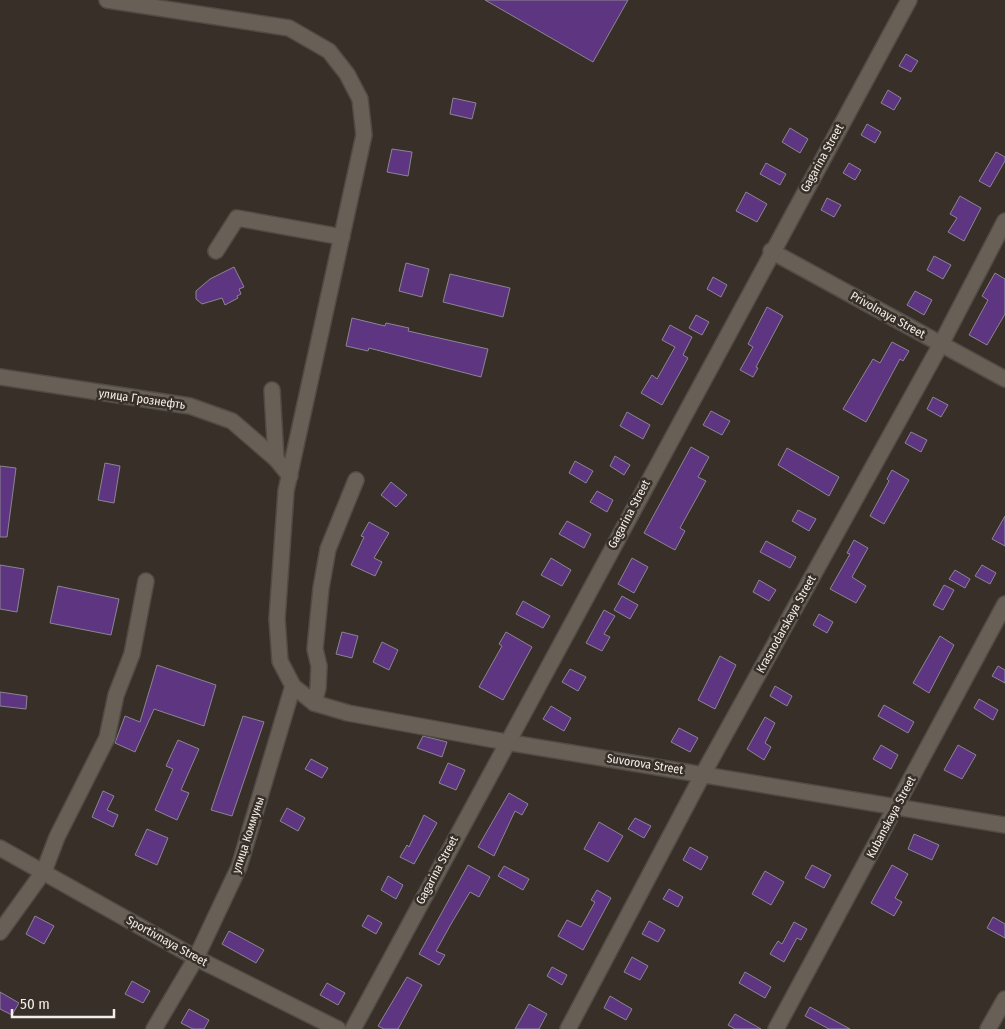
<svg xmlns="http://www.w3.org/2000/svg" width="1005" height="1029" font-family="'Fira Sans Condensed',sans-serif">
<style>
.building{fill:#5d3581;stroke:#8b8691}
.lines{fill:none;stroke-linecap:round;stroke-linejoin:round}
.minor-casing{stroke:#514b45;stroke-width:18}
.minor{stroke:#685f57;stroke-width:15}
.labels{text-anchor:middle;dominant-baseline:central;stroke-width:5;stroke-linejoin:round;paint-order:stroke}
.street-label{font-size:12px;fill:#f4eeea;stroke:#372f28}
</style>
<rect width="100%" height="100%" fill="#372f28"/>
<g class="building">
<path d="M485,0H628L593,62Z"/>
<path d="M906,54L918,61L911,72L899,66Z"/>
<path d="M888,90L901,98L894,110L881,103Z"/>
<path d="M453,98L476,103L472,119L450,114Z"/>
<path d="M867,124L881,132L875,143L861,135Z"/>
<path d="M790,128L808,139L800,153L782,142Z"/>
<path d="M392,149L412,152L408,176L387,172Z"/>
<path d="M996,152L1005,157V161L990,187L979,181Z"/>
<path d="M766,163L786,174L780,185L760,174Z"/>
<path d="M849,163L861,170L855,180L843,173Z"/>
<path d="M746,192L767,204L757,222L736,211Z"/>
<path d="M960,196L981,208L964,241L948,232L957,218L950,214Z"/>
<path d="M827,198L841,205L834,217L821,210Z"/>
<path d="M934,256L951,265L943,279L927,270Z"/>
<path d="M406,263L429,269L422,297L399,291Z"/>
<path d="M234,267L244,287L239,289L241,294L237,296L238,298L225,305L222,298L202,304L196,299V291L210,279Z"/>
<path d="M995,273L1005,279V314L987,345L969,335L988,300L982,296Z"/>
<path d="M450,274L510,288L503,317L443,302Z"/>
<path d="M713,277L727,285L721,297L707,289Z"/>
<path d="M915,291L932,300L924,315L907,305Z"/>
<path d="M767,307L783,316L756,367L758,368L753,377L740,370L753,347L748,344Z"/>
<path d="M696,315L709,322L702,335L689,328Z"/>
<path d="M352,318L385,326L386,323L409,328L408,331L488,349L481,377L369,348L368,351L346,346Z"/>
<path d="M670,325L692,337L683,355L688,358L662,405L641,393L652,375L657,379L675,347L662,340Z"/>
<path d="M892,342L909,351L903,361L900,359L866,422L843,409L873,359L880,363Z"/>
<path d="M933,397L948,405L941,417L927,409Z"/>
<path d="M711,411L730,421L722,435L703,425Z"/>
<path d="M627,412L650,425L643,439L620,426Z"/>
<path d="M911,432L927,440L921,452L905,443Z"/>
<path d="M691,447L709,457L698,477L706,481L680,528L685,531L675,550L644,533Z"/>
<path d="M787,448L839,477L829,496L778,465Z"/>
<path d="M615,456L630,465L624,475L610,466Z"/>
<path d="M575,461L593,471L586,483L569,473Z"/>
<path d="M105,463L120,466L114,503L98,500Z"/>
<path d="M0,466L16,468L7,537H0Z"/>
<path d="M892,470L909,480L884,524L870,516L889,481L887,479Z"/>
<path d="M391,482L407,495L396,507L381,495Z"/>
<path d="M597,491L613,500L607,512L590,502Z"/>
<path d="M798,510L816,519L809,531L792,521Z"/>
<path d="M1005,516V546L992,539Z"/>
<path d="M567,521L591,534L584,548L559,534Z"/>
<path d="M369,522L389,533L374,558L382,562L375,576L351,565L364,537L361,536Z"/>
<path d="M854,540L868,548L852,577L866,586L856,603L830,589L850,554L847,553Z"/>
<path d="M766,541L796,557L790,568L760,552Z"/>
<path d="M551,558L571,570L562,586L541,575Z"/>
<path d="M632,558L648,567L634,593L618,584Z"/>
<path d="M0,565L24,569L17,612L0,609Z"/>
<path d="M982,565L996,573L990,584L975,576Z"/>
<path d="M955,570L970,579L965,588L949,579Z"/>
<path d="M759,580L776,590L769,601L753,592Z"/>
<path d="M944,585L954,590L943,610L933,605Z"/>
<path d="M58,586L119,599L111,635L50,623Z"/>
<path d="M622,596L638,605L630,619L614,610Z"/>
<path d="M523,601L550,616L543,628L516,614Z"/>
<path d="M604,610L615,616L604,634L610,637L602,651L586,643Z"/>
<path d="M819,614L833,622L827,633L813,625Z"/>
<path d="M342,632L358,636L352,658L336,654Z"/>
<path d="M506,632L532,647L503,700L479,687L502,646L499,644Z"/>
<path d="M940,636L954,645L929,693L913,683Z"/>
<path d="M382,642L398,650L389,670L373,662Z"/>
<path d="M720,656L736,665L715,709L698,700Z"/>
<path d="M157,665L216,685L204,726L154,709L135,752L115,743L125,716L140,722Z"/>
<path d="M998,666L1005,670V683L992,676Z"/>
<path d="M570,669L586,677L578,691L562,682Z"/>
<path d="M775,686L792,696L787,706L770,696Z"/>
<path d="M0,692L27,696L26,709L0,706Z"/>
<path d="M979,699L998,710L993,720L974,708Z"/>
<path d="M884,705L914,722L908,733L878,716Z"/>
<path d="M551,706L571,718L564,731L543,719Z"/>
<path d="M243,716L264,722L232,816L211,810Z"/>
<path d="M765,717L775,723L765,743L771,747L764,760L747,749Z"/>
<path d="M679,728L698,738L690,752L671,742Z"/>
<path d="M423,736L447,742L442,757L417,748Z"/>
<path d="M178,740L199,749L181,790L189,793L177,820L155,810L173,769L166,766Z"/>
<path d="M881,745L898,755L891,769L873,759Z"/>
<path d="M958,745L976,755L962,779L944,770Z"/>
<path d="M311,759L328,768L322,778L305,769Z"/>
<path d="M448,763L465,770L456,790L439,783Z"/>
<path d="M103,791L114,796L107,810L118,815L113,827L92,817Z"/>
<path d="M509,793L528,804L522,815L515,811L494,856L478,847Z"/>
<path d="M287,808L305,818L298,831L280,821Z"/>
<path d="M424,815L437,823L414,864L400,857L407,845L409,847Z"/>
<path d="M635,818L651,826L644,838L628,829Z"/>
<path d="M599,822L623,836L608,862L584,849Z"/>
<path d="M147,829L168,838L157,865L135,855Z"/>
<path d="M914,834L939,845L932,860L908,849Z"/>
<path d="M690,847L708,857L701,870L683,860Z"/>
<path d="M468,865L490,877L479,897L470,892L451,924L436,951L445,955L439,965L419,954Z"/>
<path d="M812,865L831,875L824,888L805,878Z"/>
<path d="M892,865L908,874L895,898L902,902L894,916L871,903Z"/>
<path d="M504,866L529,879L523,890L498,876Z"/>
<path d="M765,871L784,882L771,905L752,894Z"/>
<path d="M388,876L403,885L396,899L381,890Z"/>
<path d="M669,889L683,897L678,907L663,899Z"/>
<path d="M597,890L611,898L583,950L558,936L567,920L581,927L595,902L591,900Z"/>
<path d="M368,915L382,923L376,934L362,926Z"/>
<path d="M35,916L54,926L44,944L26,934Z"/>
<path d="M993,917L1005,924V938L987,928Z"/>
<path d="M649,921L665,930L658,942L642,934Z"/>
<path d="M794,922L807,929L801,940L797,938L784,962L770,954L778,941L782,944Z"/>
<path d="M229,931L264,950L256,963L222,944Z"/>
<path d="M632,957L648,966L640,980L624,972Z"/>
<path d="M552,967L567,975L562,985L547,976Z"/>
<path d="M745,972L771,987L765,998L739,983Z"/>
<path d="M407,977L422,985L398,1029H384L378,1026Z"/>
<path d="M132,981L150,991L143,1003L125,994Z"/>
<path d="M327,983L345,993L338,1005L320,995Z"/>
<path d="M0,992L19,1003L12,1015L0,1009Z"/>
<path d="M610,996L632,1009L626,1020L604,1008Z"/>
<path d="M529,1004L547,1014L539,1029H515Z"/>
<path d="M810,1007L850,1029H829L805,1016Z"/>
<path d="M189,1009L209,1020L204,1029H193L181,1023Z"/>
<path d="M735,1014L761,1029H735L728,1025Z"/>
</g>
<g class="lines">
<g class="minor-casing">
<g id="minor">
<path d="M107,0L289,28L329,51L347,74L360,99L364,135L286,491L277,619L280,661L293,686L314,703L348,713L506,742L1005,825"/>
<path d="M216,251L237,218L342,237"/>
<path d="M771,251L1005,379"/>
<path d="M0,377L190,406L232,421L276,459L290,476"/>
<path d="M272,390L276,459"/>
<path d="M314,703L318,688L319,666L315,649L321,588L328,549L356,480"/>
<path d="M0,848L196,958L338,1029"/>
<path d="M0,932L44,871L57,837L107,738L116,695L132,654L146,581"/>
<path d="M154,1029L196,958L239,867L293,686"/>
<path d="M353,1029L909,0"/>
<path d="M568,1029L703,774L941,344L1005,221"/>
<path d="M776,1029L1005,604"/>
<path d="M988,1029L1005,999"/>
</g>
</g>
<use href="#minor" class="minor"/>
</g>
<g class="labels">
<g class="street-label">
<text transform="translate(822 158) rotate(-61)">Gagarina Street</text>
<text transform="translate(888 315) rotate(29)">Privolnaya Street</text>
<text transform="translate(142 399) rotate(8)">улица Грознефть</text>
<text transform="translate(629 514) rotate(-62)">Gagarina Street</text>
<text transform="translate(786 624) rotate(-61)">Krasnodarskaya Street</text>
<text transform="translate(645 764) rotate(9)">Suvorova Street</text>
<text transform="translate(891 817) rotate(-62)">Kubanskaya Street</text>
<text transform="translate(248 835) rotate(-72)">улица Коммуны</text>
<text transform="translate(437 870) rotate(-62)">Gagarina Street</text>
<text transform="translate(167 941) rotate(29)">Sportivnaya Street</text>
</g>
</g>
<path d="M12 1009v8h102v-8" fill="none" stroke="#f4eeea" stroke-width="2.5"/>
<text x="20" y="1009" font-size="15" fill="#f4eeea" stroke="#372f28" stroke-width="4" paint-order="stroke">50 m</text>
</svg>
